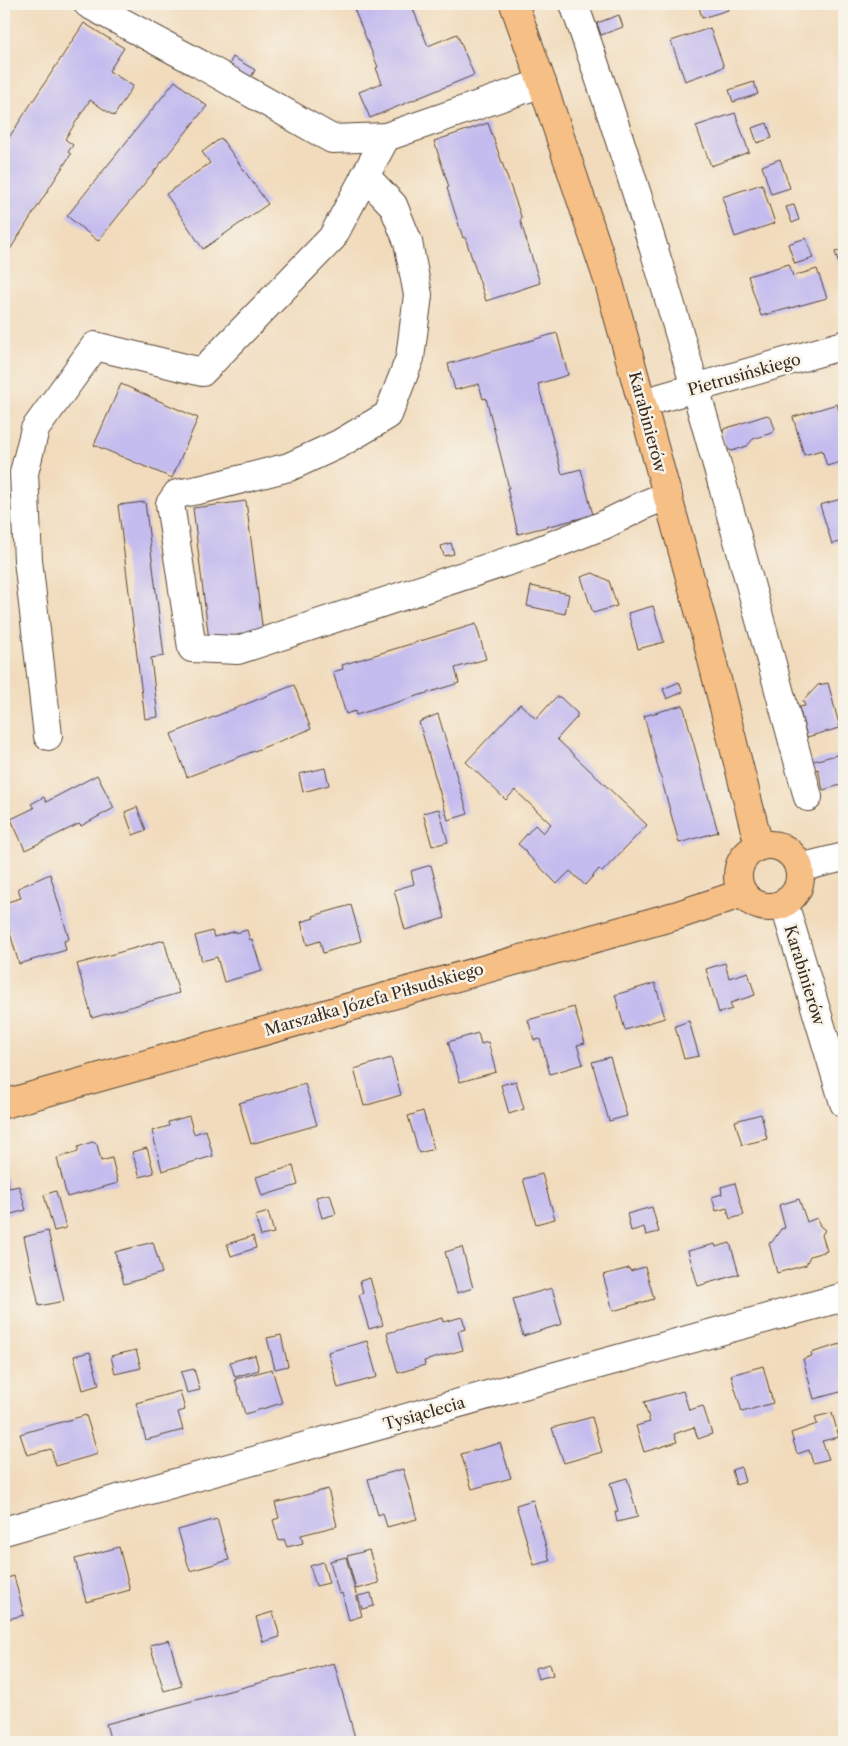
<svg xmlns="http://www.w3.org/2000/svg" width="848" height="1746" font-family="'Libre Caslon Text',serif">
<style>
.building{fill:#c4bcee}
.lines{fill:none;stroke-linecap:round;stroke-linejoin:round}
.minor-casing{stroke:#564536;stroke-width:30}
.major-casing{stroke:#564536;stroke-width:30}
.minor{stroke:#fff;stroke-width:28}
.major{stroke:#f5bf86;stroke-width:28}
.labels{text-anchor:middle;dominant-baseline:central;stroke-width:5;stroke-linejoin:round;paint-order:stroke}
.street-label{font-size:16px;fill:#3b2a1e;stroke:#f7f3e8}
</style>
<rect width="100%" height="100%" fill="#f7f3e8"/>
<filter id="ink" filterUnits="userSpaceOnUse"><feTurbulence type="fractalNoise" baseFrequency=".02" numOctaves="2"/><feDisplacementMap in="SourceGraphic" scale="10" xChannelSelector="R" yChannelSelector="G"/><feConvolveMatrix kernelMatrix="1 2 1 2 8 2 1 2 1" color-interpolation-filters="sRGB"/></filter>
<filter id="wash" filterUnits="userSpaceOnUse"><feTurbulence type="fractalNoise" baseFrequency=".0096" numOctaves="4" result="noise"/><feDisplacementMap in="SourceGraphic" scale="20" xChannelSelector="R" yChannelSelector="G"/><feGaussianBlur stdDeviation="1.12" result="paint"/><feColorMatrix in="noise" values="0 0 0 0 0 0 0 0 0 0 0 0 0 0 0 0 0 1.4 0 .05"/><feComposite in="paint" operator="in"/></filter>
<g filter="url(#wash)">
<rect width="100%" height="100%" fill="#f1dbbc"/>
<g id="blocks">
<g class="building">
<path d="M352,4H411L428,46L457,34L474,75L370,118L359,92L382,83L376,68L378,67Z"/>
<path d="M708,4H726L728,10L702,18L699,7Z"/>
<path d="M619,15L623,27L601,35L597,23Z"/>
<path d="M84,23L124,48L109,71L133,86L114,116L90,100L65,139L73,145L68,152L71,154L4,259V145Z"/>
<path d="M710,28L724,67L685,81L671,41Z"/>
<path d="M233,57L255,70L247,85L225,72Z"/>
<path d="M175,81L207,106L98,241L67,216Z"/>
<path d="M754,82L758,94L733,102L729,90Z"/>
<path d="M735,113L749,152L711,166L696,126Z"/>
<path d="M488,123L522,219L520,220L540,283L486,301L465,237L463,238L447,188L449,187L434,141Z"/>
<path d="M767,123L772,138L757,143L752,128Z"/>
<path d="M221,138L268,204L203,249L166,194L210,163L202,152Z"/>
<path d="M780,159L790,188L771,194L762,166Z"/>
<path d="M762,184L775,223L735,237L722,197Z"/>
<path d="M794,205L799,220L792,223L786,207Z"/>
<path d="M806,238L813,258L795,264L788,244Z"/>
<path d="M844,249V280L835,252Z"/>
<path d="M789,264L793,276L817,269L827,298L761,316L748,276Z"/>
<path d="M557,333L568,375L538,384L562,474L581,469L593,515L518,534L507,488H509L486,398L483,399L479,384L455,390L448,364Z"/>
<path d="M121,384L198,418L172,478L94,445Z"/>
<path d="M837,404L844,429V461L827,466L822,450L804,455L793,417Z"/>
<path d="M767,415L771,418L775,429L772,433L753,439L747,446L732,451L726,448L722,434L724,429Z"/>
<path d="M844,498V541L832,544L820,505Z"/>
<path d="M246,501L263,633L209,640L193,508Z"/>
<path d="M145,502L164,656L151,658L158,717L145,719L118,505Z"/>
<path d="M451,543L454,554L444,556L441,546Z"/>
<path d="M593,573L609,581L617,606L593,613L581,577Z"/>
<path d="M531,586L569,594L565,614L527,606Z"/>
<path d="M653,606L664,642L638,649L628,613Z"/>
<path d="M476,624L486,659L455,668L459,683L356,715L355,711L346,714L333,672L343,669L342,665Z"/>
<path d="M679,682L683,692L667,699L663,689Z"/>
<path d="M828,683L840,728L807,737L799,707L805,706L803,701L818,685Z"/>
<path d="M294,685L311,729L187,777L171,734Z"/>
<path d="M556,697H560L577,713V717L557,739L647,825L602,872L599,869L585,885L570,871L557,884L525,852L526,851L518,844L535,825L543,833L551,824L515,790L506,800L466,762L520,704L536,719Z"/>
<path d="M683,705L718,832L679,843L644,716Z"/>
<path d="M438,714L468,814L448,820L419,722Z"/>
<path d="M844,753V784L823,790L818,769L812,771L810,762Z"/>
<path d="M325,768L329,785L303,792L299,774Z"/>
<path d="M97,775L114,808L81,826L79,824L25,850L11,819L34,808L31,804L44,797L46,802Z"/>
<path d="M137,807L146,830L133,835L125,812Z"/>
<path d="M439,809L448,842L432,846L423,813Z"/>
<path d="M431,865L445,918L405,930L394,890L414,884L411,871Z"/>
<path d="M50,874L69,939L64,941L66,950L19,964L4,912V903L21,898L18,888Z"/>
<path d="M351,905L361,941L323,953L320,941L307,945L301,922L314,918L313,916Z"/>
<path d="M247,930L250,940L252,939L262,971L224,982L217,957L202,961L195,936L212,931L214,937L236,931V933Z"/>
<path d="M164,940L179,993L92,1018L77,964Z"/>
<path d="M725,963L729,978L748,972L755,995L730,1003L732,1009L719,1013L706,969Z"/>
<path d="M655,983L665,1018L625,1030L615,995Z"/>
<path d="M574,1007L585,1043L577,1045L583,1064L550,1074L540,1039L534,1040L528,1020Z"/>
<path d="M689,1021L699,1056L684,1059L675,1026Z"/>
<path d="M478,1033L481,1044L488,1042L496,1072L460,1082L448,1042Z"/>
<path d="M610,1057L627,1116L609,1121L592,1062Z"/>
<path d="M391,1058L401,1095L364,1106L354,1069Z"/>
<path d="M516,1081L524,1109L509,1114L501,1085Z"/>
<path d="M305,1084L317,1125L251,1144L239,1103Z"/>
<path d="M423,1111L434,1149L419,1153L408,1116Z"/>
<path d="M761,1114L767,1139L742,1145L735,1121Z"/>
<path d="M189,1116L194,1134L206,1130L213,1156L162,1171L152,1131L169,1126L168,1122Z"/>
<path d="M92,1142L97,1144L101,1161L112,1158L118,1183L67,1197L57,1158L78,1152V1147Z"/>
<path d="M147,1148L154,1173L140,1177L132,1152Z"/>
<path d="M293,1166L298,1185L262,1196L256,1177Z"/>
<path d="M4,1172L9,1188L19,1186L26,1210L4,1216Z"/>
<path d="M542,1174L555,1219L536,1224L523,1179Z"/>
<path d="M735,1183L744,1215L730,1219L727,1208L716,1211L712,1197L722,1194L721,1187Z"/>
<path d="M56,1191L66,1228L54,1231L44,1195Z"/>
<path d="M330,1194L336,1214L322,1218L316,1197Z"/>
<path d="M799,1199L807,1222L817,1218L820,1226L825,1230L822,1235L827,1251L810,1256L806,1265L777,1273L769,1243L772,1242L781,1229L785,1228L779,1205Z"/>
<path d="M652,1207L659,1232L646,1235L644,1227L631,1231L627,1214Z"/>
<path d="M268,1212L274,1233L261,1236L255,1216Z"/>
<path d="M48,1231L64,1301L39,1306L24,1237Z"/>
<path d="M253,1236L256,1248L231,1256L227,1244Z"/>
<path d="M153,1242L162,1273L124,1284L115,1252Z"/>
<path d="M730,1243L739,1274L698,1286L688,1251L715,1244L716,1247Z"/>
<path d="M462,1247L473,1288L457,1293L445,1252Z"/>
<path d="M645,1267L654,1299L613,1311L603,1275L629,1268L630,1271Z"/>
<path d="M370,1278L383,1325L369,1329L359,1295L363,1293L360,1281Z"/>
<path d="M552,1288L562,1324L523,1336L513,1299Z"/>
<path d="M462,1317L466,1329L458,1331L463,1350L424,1361L425,1365L398,1373L387,1333L442,1318L443,1322Z"/>
<path d="M281,1335L288,1366L275,1369L267,1338Z"/>
<path d="M367,1341L377,1377L338,1388L328,1352Z"/>
<path d="M844,1343V1391L814,1399L803,1359L812,1356L811,1353Z"/>
<path d="M136,1350L141,1368L115,1374L111,1356Z"/>
<path d="M90,1352L99,1385L83,1390L74,1356Z"/>
<path d="M255,1355L259,1370L235,1377L230,1362Z"/>
<path d="M763,1366L773,1403L742,1412L731,1375Z"/>
<path d="M194,1369L200,1390L187,1393L181,1372Z"/>
<path d="M272,1369L282,1403L245,1414L235,1379Z"/>
<path d="M180,1391L185,1410L178,1412L183,1430L146,1440L136,1403Z"/>
<path d="M683,1391L689,1410L703,1406L712,1434L698,1439L694,1427L674,1434L677,1442L644,1452L636,1426L650,1422L644,1402Z"/>
<path d="M832,1413L839,1437L822,1441L829,1459L813,1463L809,1450L797,1454L791,1433L817,1424L815,1417Z"/>
<path d="M86,1415L98,1454L56,1466L51,1449L27,1455L20,1434Z"/>
<path d="M592,1417L602,1452L564,1463L552,1428Z"/>
<path d="M500,1443L511,1478L472,1489L461,1454Z"/>
<path d="M741,1467L745,1482L736,1485L732,1470Z"/>
<path d="M403,1469L417,1519L387,1527L383,1513L378,1515L368,1479Z"/>
<path d="M627,1478L638,1517L617,1522L615,1512L618,1511L610,1483Z"/>
<path d="M328,1489L337,1526L301,1535L303,1543L287,1547L284,1539L279,1541L273,1520L279,1518L275,1503Z"/>
<path d="M533,1500L550,1561L534,1565L516,1505Z"/>
<path d="M217,1519L229,1560L190,1571L178,1530Z"/>
<path d="M119,1547L130,1590L86,1602L75,1559Z"/>
<path d="M369,1550L379,1583L356,1589L347,1556Z"/>
<path d="M346,1557L362,1616L349,1620L342,1593L339,1594L330,1561Z"/>
<path d="M323,1562L329,1583L316,1586L310,1566Z"/>
<path d="M14,1576L24,1615L4,1620V1579Z"/>
<path d="M371,1593L374,1606L362,1609L358,1596Z"/>
<path d="M273,1612L280,1637L263,1642L256,1617Z"/>
<path d="M169,1640L182,1686L164,1691L150,1645Z"/>
<path d="M334,1663L356,1741L351,1742H111L106,1724Z"/>
<path d="M550,1664L553,1675L538,1679L535,1668Z"/>
</g>
</g>
</g>
<g filter="url(#ink)">
<use href="#blocks" fill-opacity="0" stroke="#564536" stroke-width="1"/>
<g class="lines">
<g class="minor-casing">
<g id="minor">
<path d="M88,4L200,64L332,139L386,137L542,83"/>
<path d="M574,4C665,264 736,531 808,797"/>
<path d="M365,176L393,205L408,242L418,295L410,358L388,415L339,444L289,467L203,489L177,494L170,504L192,648L238,650L530,554L604,525L646,504L668,495"/>
<path d="M643,403L844,345"/>
<path d="M48,736L28,560L24,473L35,429L95,346L202,372L332,238L386,137"/>
<path d="M799,868L844,857"/>
<path d="M784,903L844,1103"/>
<path d="M4,1531L534,1382L844,1297"/>
</g>
</g>
<g class="major-casing">
<g id="major">
<path d="M514,4L542,83L609,283L706,636L759,846"/>
<circle cx="769" cy="876" r="31"/>
<path d="M4,1104L678,915L743,893"/>
</g>
</g>
<use href="#minor" class="minor"/>
<use href="#major" class="major"/>
</g>
</g>
<g class="labels">
<g class="street-label">
<text transform="translate(744 374) rotate(-16)">Pietrusińskiego</text>
<text transform="translate(648 422) rotate(75)">Karabinierów</text>
<text transform="translate(805 975) rotate(73)">Karabinierów</text>
<text transform="translate(374 999) rotate(-16)">Marszałka Józefa Piłsudskiego</text>
<text transform="translate(424 1413) rotate(-16)">Tysiąclecia</text>
</g>
</g>
<rect width="848" height="1746" fill="none" stroke="#f7f3e8" stroke-width="20"/>
</svg>
